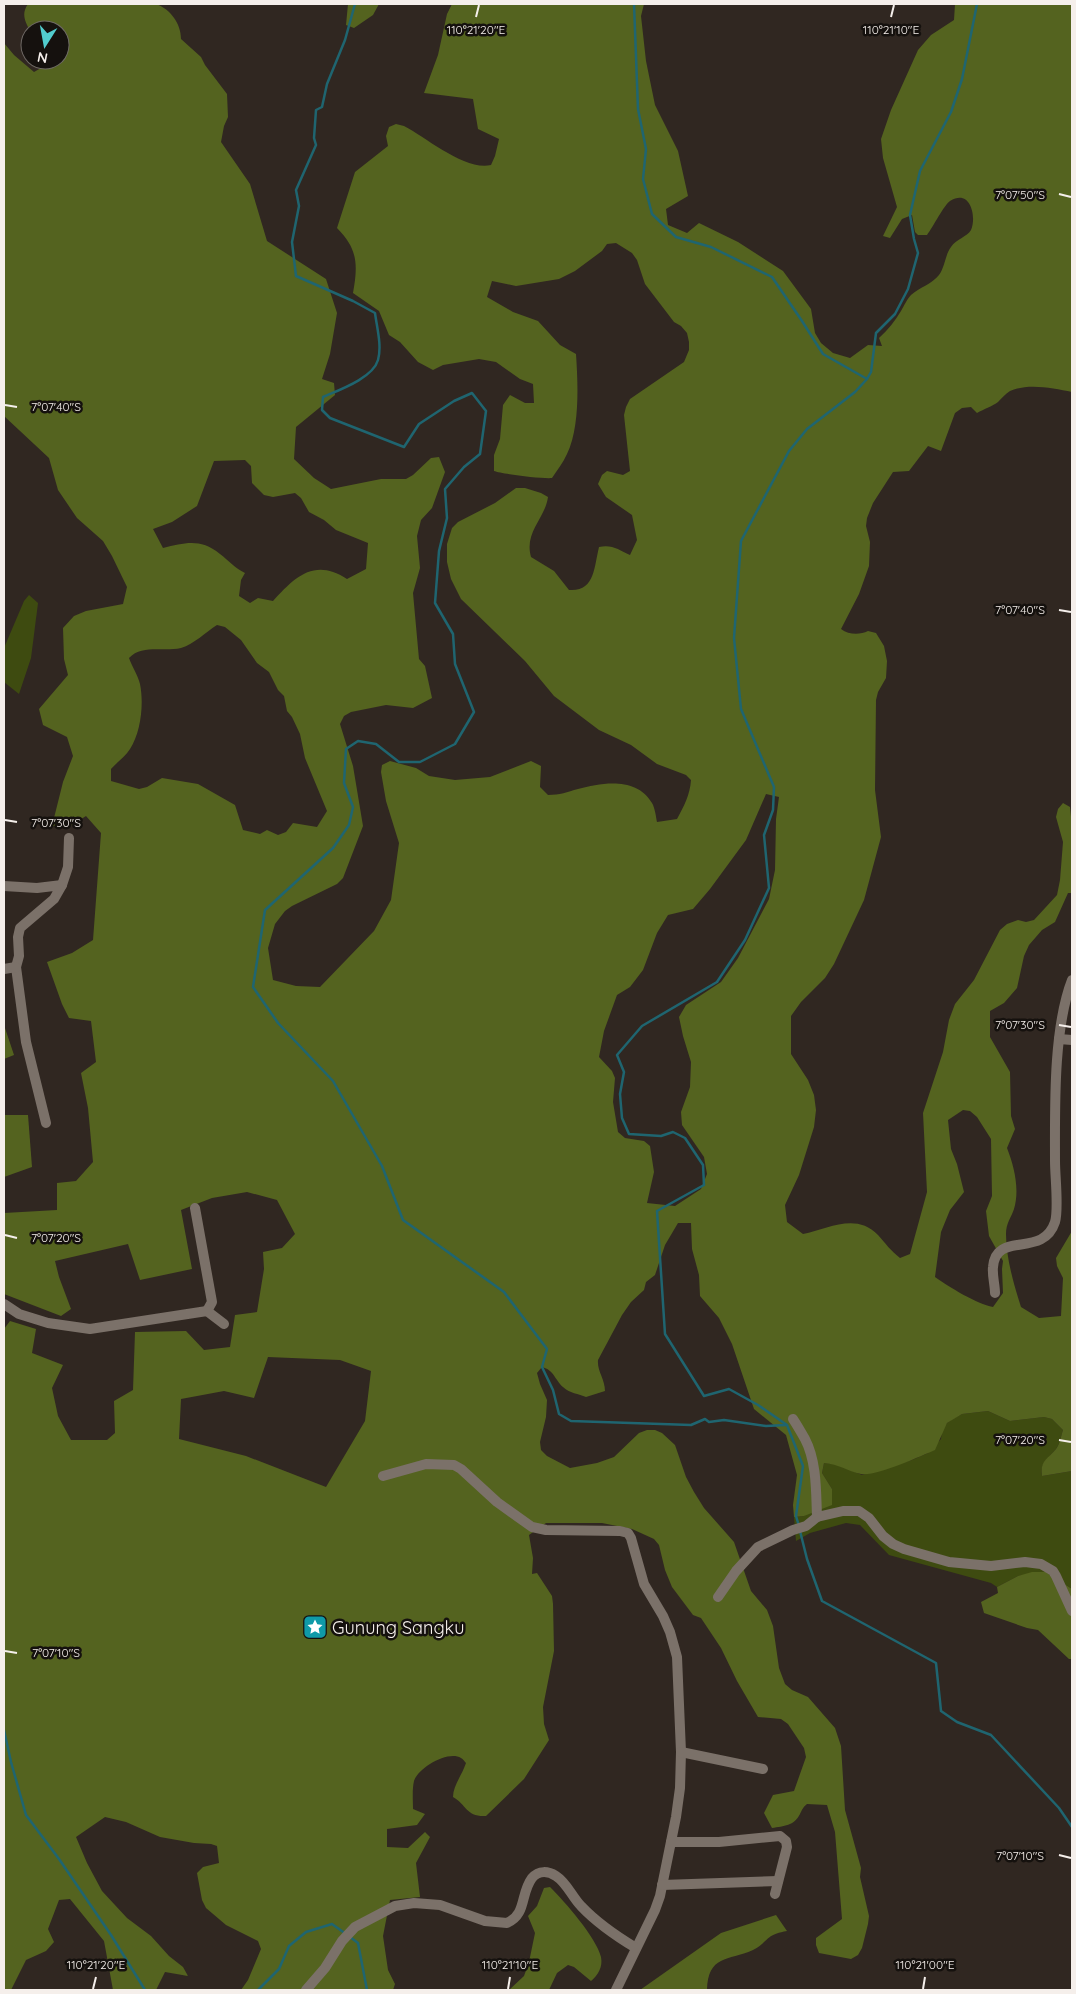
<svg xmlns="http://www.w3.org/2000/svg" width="1076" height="1994" font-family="Quicksand,sans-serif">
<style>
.green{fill:#3e4b10}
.forest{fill:#54631f;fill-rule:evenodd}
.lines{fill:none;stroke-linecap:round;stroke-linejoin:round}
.stream{stroke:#1f6570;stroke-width:2.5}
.minor{stroke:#7b7169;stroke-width:10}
.ticks{fill:none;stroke:#f5efeb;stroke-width:2}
.labels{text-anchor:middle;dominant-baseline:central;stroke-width:5;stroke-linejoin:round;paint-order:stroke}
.poi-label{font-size:18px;fill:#f5efeb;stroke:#15110e;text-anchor:start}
.ticks-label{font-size:12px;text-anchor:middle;fill:#f5efeb;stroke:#15110e;stroke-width:5;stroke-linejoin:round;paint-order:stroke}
</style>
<rect width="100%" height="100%" fill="#302721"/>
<g class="green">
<path d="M29,595L38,603L31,658L19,694L4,682V648L24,601Z"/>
<path d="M988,1411L1010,1421L1044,1417L1052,1419L1063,1430C1061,1436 1060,1444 1056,1449C1048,1459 1040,1462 1042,1476L1072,1471V1589L1046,1572L1018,1576L997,1587L991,1583L889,1555L860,1525L846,1523L810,1533L796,1541L794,1517L804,1516L832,1489L822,1473L824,1463L836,1464L862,1475L912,1460L928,1453L941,1439L942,1431L947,1423L954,1418L962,1414Z"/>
</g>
<g class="forest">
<path d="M28,4H156C170,9 181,23 181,39L201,57L205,65L227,94L228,117L224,126L221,142L250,184L267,241L326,279L337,313L330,354L322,379L334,383L335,395L296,427L294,459L314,478L331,489L381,479H406L413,475L431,458L439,457L445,472L432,508L421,520L417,536L420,568L413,593L419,659L425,666L432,698L413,708L386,705L351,712L344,716L340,724L353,766L363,826L343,878L337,884L292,906L285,911L275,924L268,948L273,980L296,986L320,987L374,931L391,900L399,843L386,801L381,772L382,765L390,761L416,768L429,776L455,780L490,777L531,761L541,766L540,787L548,795C560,795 567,792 578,789C603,782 637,777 652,803C655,808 656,817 657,822L677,819C684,806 690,795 691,780L686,775L657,764L631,745L599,730L554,696L525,661L461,599L451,579L447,562V544L452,528L458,522L495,503L516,488H525L541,493L548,497C545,519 524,532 531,557L554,571L569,590C595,592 594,567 599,547C612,544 619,550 630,555L637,540L632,515L606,497L598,484L602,475L607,471L623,475L630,471L624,415L626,407L630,399L684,362L689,350V342L687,333L681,326L674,322L645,284L637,260L632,253L616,243L607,244L602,251L575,271L559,279L516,286L492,281L487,297L513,312L538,321L560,345L576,354C578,384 580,427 567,454C563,463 557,470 552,478C543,479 502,474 494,471V455L500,439L503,405L510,395L525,403H534L533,384L520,379L496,362L479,359L443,365L433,370L418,362L400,342L389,335L379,311L353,293C358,265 358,249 337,228L355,172L388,146L386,136L389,127L396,124L404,126C427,138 465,171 491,165L495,156L499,139L478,129L473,99L424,93L438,55L447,14L452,4H644L641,16L646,61L655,105L678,151L688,196L666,209L668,225L687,233L699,223L738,242L783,271L811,309L815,333L821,343L833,353L850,358L868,345L882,346L879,338C888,330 895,321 901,311C904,306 907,299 911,295C920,287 932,284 939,275C945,267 945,255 951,247C956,239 967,237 971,230C977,216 970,188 950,201C944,205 933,227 927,235H918L915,232L912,215L902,219L890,238L883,236L897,207L883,158L881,139L891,110L918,50L931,35L954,20L955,4H1072V392C1053,388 1028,383 1010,391C1005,394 1002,398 998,402C993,406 984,409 977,413L971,407L962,408L955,413L941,451L928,446L909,471L893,472L873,503L867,518L866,526L870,542L869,566L859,594L841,629C849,635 860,635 868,631L876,633L884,646L887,661L886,678L878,692L876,700L875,790L881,837L864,900L834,964L825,978L801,1002L791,1016V1054L808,1080L814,1095L816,1110L814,1127L799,1175L785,1205L787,1222L803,1234C828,1229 856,1212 878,1235C886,1244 890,1250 900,1258L910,1254L927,1192L923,1113L943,1052L949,1020L955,1004L974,980L1000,930L1007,924L1018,920L1026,922L1034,920L1057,895L1060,880L1063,842L1056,817L1058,809L1063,803L1070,807L1072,826V893H1068L1055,922L1042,930L1029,945L1024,956L1017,988L1004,1003L990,1011V1037L1010,1072L1011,1116L1015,1129L1007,1148C1014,1166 1020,1189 1014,1209C1011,1218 1006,1223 1006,1234C1006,1258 1014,1285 1021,1307L1039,1318L1061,1316L1063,1278L1057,1266L1056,1258L1072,1231V1471L1042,1476C1040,1460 1047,1460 1056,1449C1060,1444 1061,1436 1063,1430L1052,1419L1044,1417L1010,1421L988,1411L962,1414L947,1423L935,1450C921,1456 875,1477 861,1474C847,1471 839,1464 824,1463L822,1473L832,1489V1505L804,1516L794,1517L793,1505L797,1475L786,1435L754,1409L732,1344L719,1318L700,1296L699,1275L692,1249L691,1223H678L665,1245L655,1275L646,1282L644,1290L631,1302L622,1315L598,1360C597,1371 605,1379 605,1391L586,1397C579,1394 569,1393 563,1387C555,1380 554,1370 542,1367L537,1373L540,1384L547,1400L546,1417L540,1442L541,1450L547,1456L570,1468L597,1463L614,1457L639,1433L647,1430H655L662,1433L675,1445L686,1477L694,1492L704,1508L734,1542L751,1591L767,1610L773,1626L779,1668L785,1684L792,1690L808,1697L835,1728L841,1746L845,1810L861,1868L860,1877L869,1916L868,1924L862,1948L858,1955L851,1959L819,1953L816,1945V1938L842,1919L835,1832L827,1805L807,1804C803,1807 802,1810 800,1814C794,1826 784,1826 772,1828L764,1813L773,1795L794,1791L806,1757L804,1748L788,1724L781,1719L758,1717L737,1681L721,1648L701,1618L693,1615L672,1587L665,1570L659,1545L654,1539L632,1529L602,1523H546L529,1535L533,1558L532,1574L537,1573L552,1596L553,1604L554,1651L543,1707L544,1724L549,1740L524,1779L486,1816C466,1817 467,1805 453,1797C453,1786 462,1775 466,1763C465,1762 463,1759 461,1758C448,1750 418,1768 414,1781C412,1789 413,1801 413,1809L425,1814L417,1825L387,1829V1847L408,1848L425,1832L430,1837L416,1863L420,1897L390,1900L383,1936L388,1970L395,1984L393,1990H241L248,1980L261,1949L258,1941L226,1925L206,1908L202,1900L197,1873L203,1867L219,1863L217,1846L211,1844L194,1843L160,1837L126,1822L105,1817L76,1837L87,1863L102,1891L127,1918L151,1936L169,1956L183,1967L188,1976L165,1972L156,1990H113L104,1941L70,1899L59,1900L48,1929L54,1942L46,1951L26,1960L11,1990H4V1329L10,1321L36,1329L32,1353L63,1365L52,1388L58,1416L71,1440H107L115,1433L114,1401L133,1390L135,1332L186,1331L204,1350L230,1347L235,1315L257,1312L264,1269L263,1252L282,1248L295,1234L277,1200L247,1192L212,1198L181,1210L192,1269L140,1280L128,1244L55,1261L59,1277L71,1309L61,1316L4,1294V1213L57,1210V1183L76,1181L93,1162L88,1108L81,1073L96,1062L91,1021L69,1018L62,1004L47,962L72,953L93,940L101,833L86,816L70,826H52L63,782L73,756L67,737L43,725L39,709L68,675L64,659L63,628L74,616L86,611L123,604L127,587L112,556L103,541L77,518L58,490L49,458L4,416V43L14,55L34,72L55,60H60V30L30,31C25,21 21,14 28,4ZM245,460L251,466L252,483L264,495L273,497L295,493L301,498L309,512L324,520L336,530L368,543L366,569L347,579C314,557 294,578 273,601L258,598L250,603L239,596L241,580L245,573C235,568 229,561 220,554C200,538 185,543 163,548L153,529L172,522L197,506L214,461ZM217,625L225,627L241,640L257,663L269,672L278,690L284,696L287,711L292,717L300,734L305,758L327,811L317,827L293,823L286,832L278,835L267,830L260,834L243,830L235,805L198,784L162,778L147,787L139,789L111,781V769C117,762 125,757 130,749C141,732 144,704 140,684C138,675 132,667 129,658C142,644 163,652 181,648C194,644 206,632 217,625ZM766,794L779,797L776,819L775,870L769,899L738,958L721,982L686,1005L679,1017L683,1036L691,1062L690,1087L681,1112L682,1125L704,1157L707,1174L701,1189L675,1206L647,1203L654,1172L650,1146L644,1141L625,1138L618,1132L613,1102L615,1078L612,1071L599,1057L604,1031L617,995L630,987L643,970L657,933L668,915L693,909L710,889L746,840ZM963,1110L970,1111L977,1117L991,1139L992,1196L986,1211L989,1236L1003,1261L1002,1269L1003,1293L993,1307C977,1304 949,1287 935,1277L941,1232L950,1210L964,1192L957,1164L951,1149L948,1120ZM268,1357L340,1360L371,1371L365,1421L326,1487L246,1456L179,1439L181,1399L224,1391L254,1398Z"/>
<path d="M348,4H379L373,15L354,28L346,25Z"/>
<path d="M4,1025L14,1055L4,1059Z"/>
<path d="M4,1115H28L32,1167L4,1177Z"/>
<path d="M1032,1572H1046L1072,1589V1659H1069L1038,1630L1027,1628L984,1613L981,1602L998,1593L997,1587L1018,1576Z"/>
<path d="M550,1887C565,1902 596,1937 601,1957C603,1967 598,1975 591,1981L574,1967L568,1965L557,1973L549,1990H509L524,1976L529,1962L535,1933L528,1916L537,1906L544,1888Z"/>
<path d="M776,1915L787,1931C764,1935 769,1942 753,1950C728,1961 708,1955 707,1990H640L721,1933Z"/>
</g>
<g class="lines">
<g class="stream">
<path d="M355,4L345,40L327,84L322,107L316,110L314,138L316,145L296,190L299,206L292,242L296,276L353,301L375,313C377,328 382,346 378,360C373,378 339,390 323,397L322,410L330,418L404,447L419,424L454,401L472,393L486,411L480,454L464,467L445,489L447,518L439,551L435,603L453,634L455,664L474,712L455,744L420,762H399L376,744L358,741L346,749L344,783L353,807L349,825L333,848L265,910L253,987L278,1023L333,1081L382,1166L403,1220L504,1292L547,1349L542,1367L553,1390L559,1414L571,1421L691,1425L705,1419L709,1422L724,1420L766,1426L786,1425"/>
<path d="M634,4L638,109L646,149L643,179L652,214L676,237L711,247L772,277L802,321L823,354L867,379L855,392L807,429L789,451L741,541L734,638L741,709L774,787L773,810L764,835L769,888L745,940L717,982L642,1026L617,1055L624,1072L620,1094L622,1118L629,1134L661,1136L673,1132L685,1138L703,1165L704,1185L657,1211L665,1334L704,1396L729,1389L758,1405L787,1425L803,1466L796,1516L799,1526"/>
<path d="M867,379L871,372L876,333L895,314L908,289L918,253L914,239L910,215L920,171L951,112L962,79L977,4"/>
<path d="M800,1531L807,1559L822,1601L936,1663L941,1711L957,1722L991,1735L1059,1808L1072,1827"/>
<path d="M4,1730L11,1762L26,1815L59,1859L111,1935L145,1990"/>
<path d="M350,1937L358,1943L367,1990"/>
<path d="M258,1990L279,1969L289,1946L306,1932L332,1924L346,1934"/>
</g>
<g class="minor">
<path d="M62,885L68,867L69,838"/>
<path d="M4,886L37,888L62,885L54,899L20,928L18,937L19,956L16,967L26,1042L46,1123"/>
<path d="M4,969L16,967"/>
<path d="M1059,1039L1072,1040"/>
<path d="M195,1208L212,1302L207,1311"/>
<path d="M995,1293C995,1285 992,1275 993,1267C996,1230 1043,1259 1055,1222C1059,1209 1055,1177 1055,1161C1055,1109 1053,1029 1072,980"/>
<path d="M4,1304L19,1314L48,1323L90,1329L207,1311L224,1324"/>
<path d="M793,1419C797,1425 801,1432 805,1439C817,1462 816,1492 817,1517"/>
<path d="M383,1476L426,1464L454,1465L461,1469L497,1502L532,1527L546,1530L620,1531L628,1533L631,1538L644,1584L663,1616L670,1632L677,1657L681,1752L680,1788L676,1817L660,1896L655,1910L616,1990"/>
<path d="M718,1597L736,1571L758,1547L793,1530L806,1526L817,1517L843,1511H859L869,1518L883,1536L893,1544L904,1549L949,1562L991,1566L1025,1562L1041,1564L1053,1571L1056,1576L1072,1611"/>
<path d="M681,1752L763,1769"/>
<path d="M671,1842H719L780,1836L786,1841L787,1847L775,1894"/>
<path d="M662,1885L778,1881"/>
<path d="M306,1990L325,1968L342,1941L355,1927L395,1906L414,1903L440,1905L485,1921L507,1923C527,1914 520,1894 532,1878C539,1870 548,1871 556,1876C567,1883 572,1897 581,1906C597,1923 616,1936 636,1948"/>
</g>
</g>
<path class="ticks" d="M476,17L479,5M891,17L894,5M1059,194L1071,197M5,405L17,407M1059,610L1071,612M5,820L17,822M1059,1025L1071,1027M5,1235L17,1238M1059,1440L1071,1442M5,1651L17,1653M1059,1855L1071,1858M93,1989L96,1977M508,1989L510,1977M923,1989L925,1977"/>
<defs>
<g id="sight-square" transform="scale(1.25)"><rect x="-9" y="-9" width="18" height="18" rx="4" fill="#0f9aa8" stroke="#15110e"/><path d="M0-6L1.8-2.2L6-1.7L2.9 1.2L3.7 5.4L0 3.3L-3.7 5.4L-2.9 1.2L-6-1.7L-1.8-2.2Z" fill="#fff"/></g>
</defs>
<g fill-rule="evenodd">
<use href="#sight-square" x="315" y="1627"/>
</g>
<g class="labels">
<g class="poi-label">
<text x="332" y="1627">Gunung Sangku</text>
</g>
</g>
<g class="ticks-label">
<text x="476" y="34">110°21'20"E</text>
<text x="891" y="34">110°21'10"E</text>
<text x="1020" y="199">7°07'50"S</text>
<text x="56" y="411">7°07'40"S</text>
<text x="1020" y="614">7°07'40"S</text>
<text x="56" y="827">7°07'30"S</text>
<text x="1020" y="1029">7°07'30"S</text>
<text x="56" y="1242">7°07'20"S</text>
<text x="1020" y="1444">7°07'20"S</text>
<text x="56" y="1657">7°07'10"S</text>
<text x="1020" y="1860">7°07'10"S</text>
<text x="96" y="1969">110°21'20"E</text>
<text x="510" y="1969">110°21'10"E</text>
<text x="925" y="1969">110°21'00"E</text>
</g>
<rect width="1076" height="1994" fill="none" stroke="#f5efeb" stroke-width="10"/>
<g transform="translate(45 45) rotate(191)"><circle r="24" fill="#15110e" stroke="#6f6a66"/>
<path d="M0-4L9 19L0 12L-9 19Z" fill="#52cdce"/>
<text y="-8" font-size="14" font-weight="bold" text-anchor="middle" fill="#f5efeb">N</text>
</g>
</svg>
